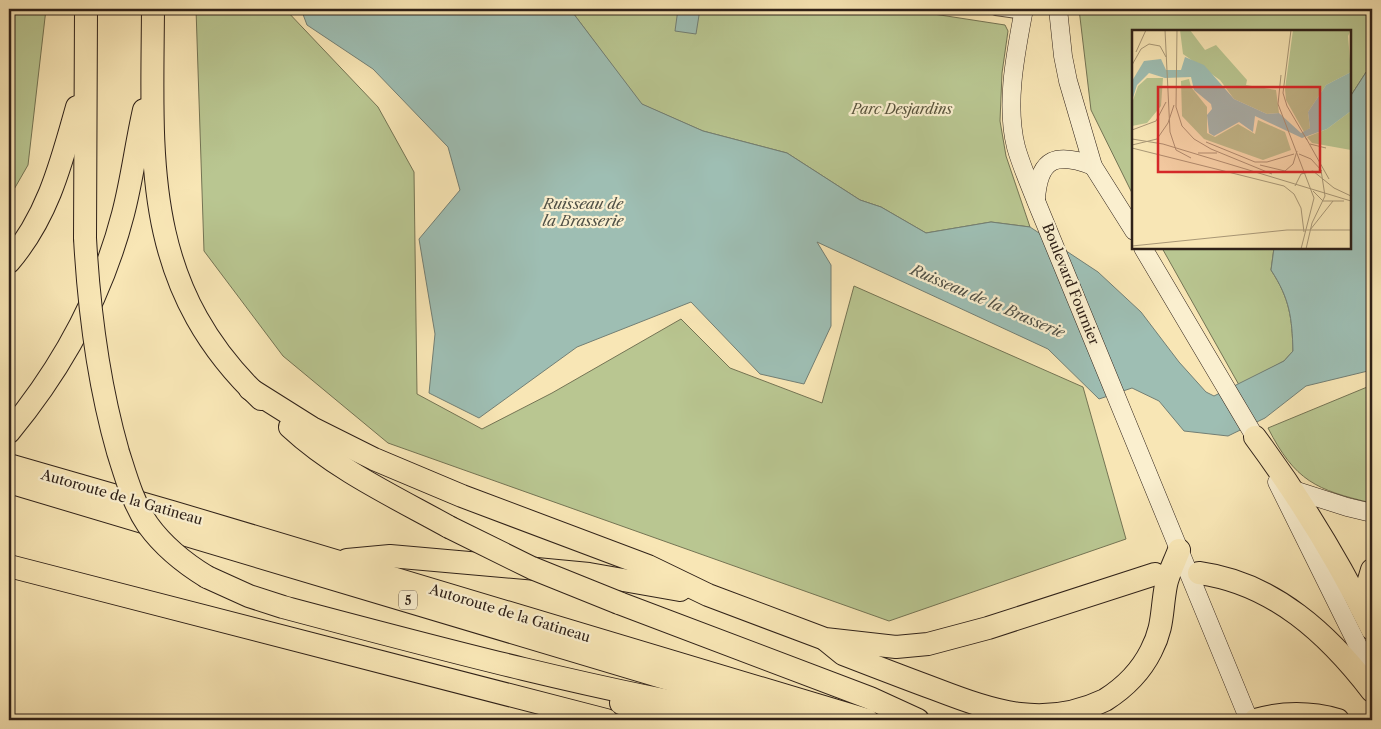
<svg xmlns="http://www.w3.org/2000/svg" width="1381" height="729" font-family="'Libre Caslon Text',serif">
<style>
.green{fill:#b9c691;stroke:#747454}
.water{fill:#9ebeb3;stroke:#727f75}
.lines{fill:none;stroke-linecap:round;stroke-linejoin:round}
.minor-casing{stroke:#61523f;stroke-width:14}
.secondary-casing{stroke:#2f2118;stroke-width:19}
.motorway-casing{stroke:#2f2118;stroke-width:24}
.minor{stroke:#faefcf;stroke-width:12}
.secondary{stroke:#faefcf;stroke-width:18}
.motorway{stroke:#f8e6b5;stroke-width:22}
.motorway-bridge-casing{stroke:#2f2118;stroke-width:24;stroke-linecap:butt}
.motorway-bridge{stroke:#f8e6b5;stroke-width:22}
.labels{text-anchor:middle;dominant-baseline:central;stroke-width:4.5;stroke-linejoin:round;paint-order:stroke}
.shield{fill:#faefcf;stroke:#6c5f4f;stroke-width:1}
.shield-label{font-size:12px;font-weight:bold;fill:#2f2118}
.park-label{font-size:14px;font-style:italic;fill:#58533c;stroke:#faefcf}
.street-label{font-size:14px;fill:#2f2118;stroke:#faefcf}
.water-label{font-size:15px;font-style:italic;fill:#505046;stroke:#faefcf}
.inset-road{fill:none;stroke:#a89776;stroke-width:1}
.view{fill:#d62828;fill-opacity:0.15;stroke:#d62828;stroke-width:2.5}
.inset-edge{fill:none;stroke:#2f2118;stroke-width:2.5}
</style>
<rect width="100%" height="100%" fill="#f8e6b5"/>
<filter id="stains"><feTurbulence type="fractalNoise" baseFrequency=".004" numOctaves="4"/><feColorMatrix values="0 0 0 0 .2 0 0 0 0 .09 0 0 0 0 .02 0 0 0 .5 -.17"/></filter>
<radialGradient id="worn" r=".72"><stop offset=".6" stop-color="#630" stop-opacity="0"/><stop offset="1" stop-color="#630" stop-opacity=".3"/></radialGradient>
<g class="green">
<path d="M9,9H46L28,165L9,198Z"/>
<path d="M196,9H285L378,107L414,172L417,394L482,429L552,393L681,319L730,368L822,403L854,286L1083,387L1126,539L889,621L388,443L283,356L204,251Z"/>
<path d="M570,9H901L1005,25L1008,31L1002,73L1000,121L1006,156L1030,227L991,222L926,233L881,207L860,200L787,153L703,131L641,104Z"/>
<path d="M1079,9H1372V63L1350,97V31H1134L1133,195L1091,110Z"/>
<path d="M1162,248H1274L1271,270C1290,299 1292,318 1293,351L1284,361L1239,385Z"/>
<path d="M1372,385V503C1316,490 1295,481 1268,428Z"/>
</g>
<g class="water">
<path d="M301,9H570L642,104L703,131L787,153L860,200L881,207L926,233L991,222L1030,227L1098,272L1141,312L1179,362L1206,392L1214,396L1284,361L1293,351C1292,318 1290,299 1271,270L1274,248H1350V97L1372,63V370L1306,386L1265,418L1228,436L1184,431L1159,401L1132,388L1099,399L1048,349L817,242L831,265V326L804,384L760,374L691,302L577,347L479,418L429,393L435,334L419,239L460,190L448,147L373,69L307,25Z"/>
<path d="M678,9H700L696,34L675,31Z"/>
</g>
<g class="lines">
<g class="minor-casing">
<path id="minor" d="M996,9L1023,13"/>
</g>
<g class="secondary-casing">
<g id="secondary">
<path d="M1024,9C1016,52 1005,103 1016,147C1021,165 1029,183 1036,201L1249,720"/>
<path d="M1058,9L1063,56L1068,81L1093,166L1134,231"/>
<path d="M1036,199C1039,157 1057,152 1093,166"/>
<path d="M1143,248L1261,447"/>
<path d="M1277,482L1372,674"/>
<path d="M1294,490L1347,507L1372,513"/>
</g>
</g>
<g class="motorway-casing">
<g id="motorway">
<path d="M153,9C152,160 141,286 261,399"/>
<path d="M85,238L86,9"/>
<path d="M9,262C48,216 61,164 77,107"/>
<path d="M250,389L312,428L374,459L462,496L648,566L708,595L825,639L896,647L928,644L988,628L1155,574"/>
<path d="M290,427C335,469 395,497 449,527"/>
<path d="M9,432C62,368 102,295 123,214C132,180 136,145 144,110"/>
<path d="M1255,437C1300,498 1339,561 1372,629"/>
<path d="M9,465L172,512L867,720"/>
<path d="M9,482L806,720"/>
<path d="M347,560L390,556L526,568L589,574L680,590"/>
<path d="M9,566L606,720"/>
<path d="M1199,573C1274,583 1329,635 1372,691"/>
<path d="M207,577L249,596L283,607C441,649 598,691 760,718"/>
<path d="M619,603L870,698L918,720"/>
<path d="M1361,607L1372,570"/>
<path d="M827,641L843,654C874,666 905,678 935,689C995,712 1044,729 1105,700C1124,688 1141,671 1151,651C1164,626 1161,611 1166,585C1168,574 1175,561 1179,550"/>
<path d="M621,703L670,720"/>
<path d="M1255,720C1283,712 1310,712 1338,720"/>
</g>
</g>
<use href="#minor" class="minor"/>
<use href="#secondary" class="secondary"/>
<use href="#motorway" class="motorway"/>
<g class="motorway-bridge-casing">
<g id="motorway-bridge">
<path d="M85,238C89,310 98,382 118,452C126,477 133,503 148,525C164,547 184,563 207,577"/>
<path d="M449,527L532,568L619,603"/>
</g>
</g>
<use href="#motorway-bridge" class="motorway-bridge"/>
</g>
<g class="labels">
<rect class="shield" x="399" y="590.5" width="18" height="19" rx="4"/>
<g class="shield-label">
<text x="408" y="600">5</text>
</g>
<g class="park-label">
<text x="902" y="109">Parc Desjardins</text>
</g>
<g class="street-label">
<text transform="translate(1071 284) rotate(68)">Boulevard Fournier</text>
<text transform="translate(122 497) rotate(16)">Autoroute de la Gatineau</text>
<text transform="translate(510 613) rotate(17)">Autoroute de la Gatineau</text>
</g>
<g class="water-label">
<text x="583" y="203">Ruisseau de<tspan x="583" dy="17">la Brasserie</tspan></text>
<text transform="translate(988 301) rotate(23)">Ruisseau de la Brasserie</text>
</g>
</g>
<g transform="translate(1132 30)">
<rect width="219" height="219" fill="#f8e6b5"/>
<path d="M48,0H58L73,20L84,15L115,50L114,55L144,60L147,83L135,84L102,69L88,50L51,24ZM161,0H219L216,6L219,42L194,55L176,82L178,98L172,102L154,70L153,59ZM15,48H31L29,76L15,93L0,96V73L6,56ZM57,49L59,57L75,77V103L83,107L106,94L123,104L126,90L153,102L159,120L131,130L72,109L50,86L49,51ZM219,81V120L180,113L175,107L195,99Z" fill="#b9c691"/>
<path d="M53,27L72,35L102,69L135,84L147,83L169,103L178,98L176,82L194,55L219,42V81L195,99L170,108L123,86L121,102L107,92L82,106L77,103L75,85L80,79L79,74L62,60L59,47L33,48L17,43L5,55L0,71V51L12,31L29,29L34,40H49Z" fill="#9ebeb3"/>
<path class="inset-road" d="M33,0L38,102L44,120L59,128M45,0L44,77L50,96L62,109L79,119L140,144M159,0L151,63L155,76L175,110M4,22L14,0M0,35L9,19L17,14L28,16L34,27M149,45L146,74L182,168L169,219M0,100L24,91L34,72M174,108L197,149M0,109L31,114L219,171M74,112L123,132H135L162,124M178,114L194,118M0,115L25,109L36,93L42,75M0,118L152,156L162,164L169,178L172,202M66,123H85M167,124L179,129L190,141M128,135L153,141L161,134L165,121M163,156L169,144L181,141L202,158L219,166M181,161L191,171H212M178,200L201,171M0,216L155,200H219M174,219L180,193L193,166L189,140"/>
<path class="view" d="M26,57H188V142H26Z"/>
<rect width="219" height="219" class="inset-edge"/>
</g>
<rect width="1381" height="729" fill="none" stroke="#f8e6b5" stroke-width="30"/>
<rect x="10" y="10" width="1361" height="709" fill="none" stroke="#2f2118" stroke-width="2.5"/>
<rect x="15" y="15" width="1351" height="699" fill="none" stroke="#2f2118"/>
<rect width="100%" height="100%" filter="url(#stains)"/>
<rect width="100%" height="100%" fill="url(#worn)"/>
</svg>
